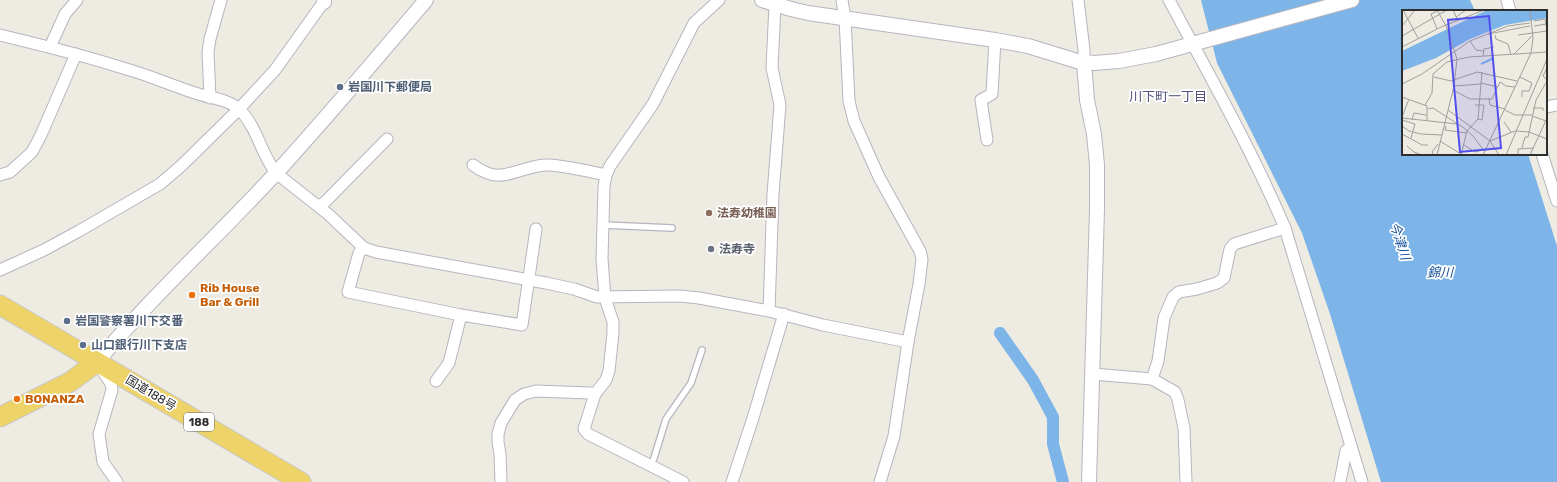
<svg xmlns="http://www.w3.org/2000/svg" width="1557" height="482" font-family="Rubik,'Noto Sans JP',sans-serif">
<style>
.water{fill:#7db5e8}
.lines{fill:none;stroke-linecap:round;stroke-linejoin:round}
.canal{stroke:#7db5e8;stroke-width:12}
.service-casing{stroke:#b5b5c0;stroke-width:8}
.minor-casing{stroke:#b5b5c0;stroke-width:13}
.tertiary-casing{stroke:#b5b5c0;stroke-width:16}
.trunk-casing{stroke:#c9c9c9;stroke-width:21}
.service{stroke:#fff;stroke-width:5.5}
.minor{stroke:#fff;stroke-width:11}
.tertiary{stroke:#fff;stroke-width:14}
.trunk{stroke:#eed369;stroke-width:19}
.service-dot{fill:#5c6f8a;stroke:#fff;stroke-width:1.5}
.education-dot{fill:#8d6e63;stroke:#fff;stroke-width:1.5}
.worship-dot{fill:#6b7280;stroke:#fff;stroke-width:1.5}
.food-dot{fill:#e8710a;stroke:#fff;stroke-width:1.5}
.labels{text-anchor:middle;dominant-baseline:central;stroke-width:3.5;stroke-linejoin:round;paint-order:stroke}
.shield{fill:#fff;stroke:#6d6d6d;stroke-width:1}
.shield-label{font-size:11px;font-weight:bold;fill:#2e2e2e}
.service-label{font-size:12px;font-weight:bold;fill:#4e5e75;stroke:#fff;text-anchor:start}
.education-label{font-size:12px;font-weight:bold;fill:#785e54;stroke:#fff;text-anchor:start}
.worship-label{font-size:12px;font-weight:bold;fill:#5b616d;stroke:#fff;text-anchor:start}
.food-label{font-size:12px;font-weight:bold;fill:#c56008;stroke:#fff;text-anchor:start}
.street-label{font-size:12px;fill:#2e2e2e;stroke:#fff}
.neighbourhood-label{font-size:13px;fill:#51507c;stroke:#fff}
.water-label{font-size:13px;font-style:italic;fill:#175199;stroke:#fff}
.inset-river{fill:none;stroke:#7db5e8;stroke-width:2}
.inset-road{fill:none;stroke:#a19f9a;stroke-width:1}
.view{fill:#514eef;fill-opacity:0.15;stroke:#514eef;stroke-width:2}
.inset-edge{fill:none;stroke:#2e2e2e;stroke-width:2}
</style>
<rect width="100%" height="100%" fill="#eeebe2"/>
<path class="water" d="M1201,0H1470L1475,11H1403V154H1528L1557,246V482H1381L1330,314L1302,233L1217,63Z"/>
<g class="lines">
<path class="canal" d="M1000,333L1033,380L1053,417V444L1063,482"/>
<g class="service-casing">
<g id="service">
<path d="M603,225L672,228"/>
<path d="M650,466L654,458L666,419L691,383L702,350"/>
</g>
</g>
<g class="minor-casing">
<g id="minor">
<path d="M842,0L845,18L849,101L854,121L879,177L920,251L922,259L919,284L908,342L894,436L880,482"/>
<path d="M1078,0L1084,50V63"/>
<path d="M1169,0C1209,75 1252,150 1285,228L1362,482"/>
<path d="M1507,0L1510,11"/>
<path d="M0,35C42,45 83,55 123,68C148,75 171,85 195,93C209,98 229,99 240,110C257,127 261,154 276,173L328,214L364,248L376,252L546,283L574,289L597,297L680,296L699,298L769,311L823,325L908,342"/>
<path d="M50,47L65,14L77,0"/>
<path d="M210,98L208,52L210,39L221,0"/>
<path d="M1546,107L1557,105"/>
<path d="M987,140L981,100L992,94L995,40"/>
<path d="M1542,154L1557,201"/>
<path d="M473,165C477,168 482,171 487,173C506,181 528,164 548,165C567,166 587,171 606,175"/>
<path d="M0,175L10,172L32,152L41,135L76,54"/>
<path d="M318,206L324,203L387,139"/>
<path d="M364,248L359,253L348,292L461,315L522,325L536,229"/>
<path d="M0,270L44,250L79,231L160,184L181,166L239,109L275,70L325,0"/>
<path d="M769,311L773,194L780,105L772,68L775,5"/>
<path d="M100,367L111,384L112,390L99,434L103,462L117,482"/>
<path d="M1093,374L1152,379L1175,392L1178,400L1184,428L1186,482"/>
<path d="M1152,379L1158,361L1164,318L1173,297L1179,292L1197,289L1217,283L1224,278L1230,249L1234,244L1285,228"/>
<path d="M436,381L449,363L461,315"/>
<path d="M501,482L500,454L498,442V434L501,423L515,400L524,394L536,391L590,393L595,394"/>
<path d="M683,482L588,434L584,429L595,394L606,380L609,371L613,333V322L605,298L602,259L604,187L606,175L610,166L653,104L694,23L719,0"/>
<path d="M732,482L753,418L784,314"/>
<path d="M1340,482L1346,451L1351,446"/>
</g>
</g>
<g class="tertiary-casing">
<g id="tertiary">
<path d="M762,0L791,9L808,13L995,40L1028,46L1077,61L1094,63L1119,61L1156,54L1352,0"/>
<path d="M324,2V0"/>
<path d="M1084,63L1087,100L1094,134L1097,165V209L1089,482"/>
<path d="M97,362C153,295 218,236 277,172C328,116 377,58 426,0"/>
</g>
</g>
<g class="trunk-casing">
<g id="trunk">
<path d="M0,305L301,482"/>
<path d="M0,417L70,382L97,362"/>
</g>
</g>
<use href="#service" class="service"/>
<use href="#minor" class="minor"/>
<use href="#tertiary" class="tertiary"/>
<use href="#trunk" class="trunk"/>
</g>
<g class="service-dot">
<circle cx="340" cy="87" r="4"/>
<circle cx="67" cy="321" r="4"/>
<circle cx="83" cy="345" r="4"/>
</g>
<circle class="education-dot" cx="709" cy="213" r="4"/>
<circle class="worship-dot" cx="711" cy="249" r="4"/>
<g class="food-dot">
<circle cx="192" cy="295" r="4"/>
<circle cx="17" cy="399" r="4"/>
</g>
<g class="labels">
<rect class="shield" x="184" y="413" width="30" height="18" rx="3"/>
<g class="shield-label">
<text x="199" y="422">188</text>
</g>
<g class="service-label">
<text x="348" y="87">岩国川下郵便局</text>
<text x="75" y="321">岩国警察署川下交番</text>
<text x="91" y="345">山口銀行川下支店</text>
</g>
<g class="education-label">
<text x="717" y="213">法寿幼稚園</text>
</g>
<g class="worship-label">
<text x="719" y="249">法寿寺</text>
</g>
<g class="food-label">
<text x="200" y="288">Rib House<tspan x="200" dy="14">Bar &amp; Grill</tspan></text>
<text x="25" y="399">BONANZA</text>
</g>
<g class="street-label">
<text transform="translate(151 393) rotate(31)">国道188号</text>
</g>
<g class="neighbourhood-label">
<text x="1168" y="96">川下町一丁目</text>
</g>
<g class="water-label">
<text transform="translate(1400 241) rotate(72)">今津川</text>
<text x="1440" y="272">錦川</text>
</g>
</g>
<g transform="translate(1402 10)">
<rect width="145" height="145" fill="#eeebe2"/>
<path d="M85,0H145V8L103,15L68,29L34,48L0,61V41Z" fill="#7db5e8"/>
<path class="inset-river" d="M79,54L92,48"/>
<path class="inset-road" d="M1,0L16,28M51,0L56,11M35,1L29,4L35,19M54,7L64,0M132,11L143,9L145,20M0,16L13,0M132,16L144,14M86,24L128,16M93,25L94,29L106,34L109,45M116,25L145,21M0,26L45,0M68,31L74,40L81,41M0,37L39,17L82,0M112,44L130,26M81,46L82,39L92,37M145,58L141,66L145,70M32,67L49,71L75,62L115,71M118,67L130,73L127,81H120V87M79,73L96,77M0,74L20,64L68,31L106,16L128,13M52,76L79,74M51,80L68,89H90L98,72L104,76L113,77M0,87L25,96V111M87,88L88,95L103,99M23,95L30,83L31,64L45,52L67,47L145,42M73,95H82L80,110L76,109M131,98H141V101M26,99L31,98L62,118L72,127L82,141M46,100L88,131L113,121L127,122L145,129M103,100L113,105H130M130,106L144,111M0,107L7,89M0,108L55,114M0,110L13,114L9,128M10,110L12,103L24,105M102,112L109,122M0,116L7,121L19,124L40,125M44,116L43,120L65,123M0,124L20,135H26M38,131L59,144M88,131L97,145M62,135L73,142L80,140M5,136L12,142L20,145M120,138L123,127H126L134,90L145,71M32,145L30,142L36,134M35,145L52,76L55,49L44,16L35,0M59,145L65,121L76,109L80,62M81,145L129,43L131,28L128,0M104,145L145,49M116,145V139L132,138M128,145L145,108"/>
<path class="view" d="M87,6L99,138L58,142L46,10Z"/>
<rect width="145" height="145" class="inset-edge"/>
</g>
</svg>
